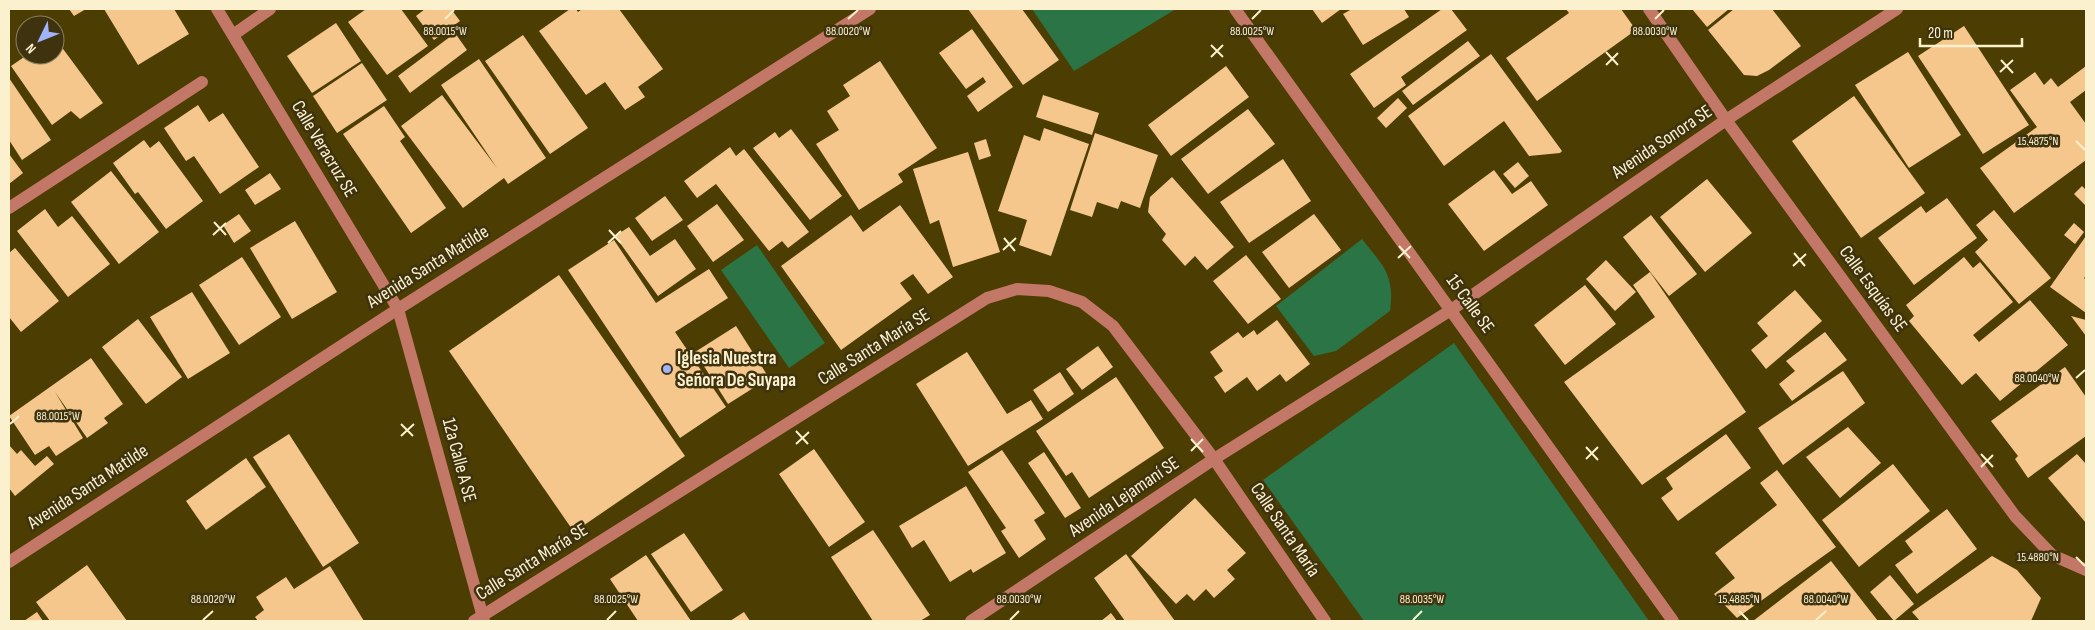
<svg xmlns="http://www.w3.org/2000/svg" width="2095" height="630" font-family="'Sofia Sans Condensed',sans-serif">
<style>
.green{fill:#2a7445}
.building{fill:#f5c78d}
.lines{fill:none;stroke-linecap:round;stroke-linejoin:round}
.minor{stroke:#c27767;stroke-width:12}
.ticks{fill:none;stroke:#fcf1cf;stroke-width:2}
.poi-dot{fill:#a0b3fd;stroke:#3e330e;stroke-width:2}
.labels{text-anchor:middle;dominant-baseline:central;stroke-width:5;stroke-linejoin:round;paint-order:stroke}
.street-label{font-size:19px;fill:#fcf1cf;stroke:#3e330e}
.poi-label{font-size:19px;font-weight:bold;fill:#fcf1cf;stroke:#3e330e;text-anchor:start}
.ticks-label{font-size:12px;text-anchor:middle;fill:#fcf1cf;stroke:#3e330e;stroke-width:5;stroke-linejoin:round;paint-order:stroke}
</style>
<rect width="100%" height="100%" fill="#4c3d02"/>
<g class="green">
<path d="M1032,9H1176L1074,71Z"/>
<path d="M1362,239C1383,266 1395,274 1390,311L1336,351L1314,356L1276,306Z"/>
<path d="M757,245L825,343L789,368L721,270Z"/>
<path d="M1454,343L1649,621H1364L1263,480Z"/>
</g>
<g class="building">
<path d="M69,9H86L74,16Z"/>
<path d="M104,9H174L189,34L138,65Z"/>
<path d="M366,9H401L428,46L387,75L348,22Z"/>
<path d="M425,9H451L460,21L434,40L416,16Z"/>
<path d="M570,9H576L578,12L582,9H619L663,69L638,87L645,97L625,110L605,82L586,95L539,31Z"/>
<path d="M968,9H1022L1059,60L1023,85Z"/>
<path d="M1312,9H1341L1322,23Z"/>
<path d="M1352,9H1404L1409,17L1363,45L1343,14Z"/>
<path d="M1442,9H1451L1467,30L1401,77L1406,85L1374,108L1350,74Z"/>
<path d="M1566,9H1621L1636,30L1537,101L1506,58L1569,13Z"/>
<path d="M1692,9H1729L1707,27Z"/>
<path d="M1734,9H1772L1801,46L1769,70L1757,76L1744,75L1708,30Z"/>
<path d="M336,23L361,61L312,93L287,56Z"/>
<path d="M1964,26L2029,125L1983,154L1918,56Z"/>
<path d="M972,29L1013,87L978,112L967,96L986,82L983,77L966,89L939,53Z"/>
<path d="M455,33L467,50L410,93L398,76Z"/>
<path d="M523,35L588,128L550,154L485,61Z"/>
<path d="M55,38L103,103L80,119L71,111L52,125L11,66L27,55H55Z"/>
<path d="M1468,41L1480,56L1413,105L1402,91Z"/>
<path d="M1908,52L1961,135L1909,168L1855,85Z"/>
<path d="M1491,54L1562,151L1560,153L1529,156L1504,121L1444,166L1408,116Z"/>
<path d="M479,59L546,158L508,184L504,178L463,208L401,126L442,95L497,168L441,85Z"/>
<path d="M880,61L937,148L898,174L903,182L859,210L816,144L839,130L827,111L850,96L843,85Z"/>
<path d="M362,63L387,100L337,133L313,96Z"/>
<path d="M1226,66L1249,97L1171,156L1148,125Z"/>
<path d="M2086,66V90L2070,102L2086,124V160L2014,213L1980,168L2037,127L2010,90L2035,72L2044,85L2051,78L2058,87Z"/>
<path d="M9,78L51,140L22,160L9,140Z"/>
<path d="M1043,95L1099,113L1092,135L1036,117Z"/>
<path d="M1854,96L1925,193L1861,238L1792,141Z"/>
<path d="M1398,98L1407,108L1386,128L1377,118Z"/>
<path d="M198,105L209,122L223,113L259,167L220,194L194,156L186,161L164,128Z"/>
<path d="M384,106L405,137L400,141L446,208L411,233L343,134Z"/>
<path d="M1248,109L1275,144L1208,194L1181,159Z"/>
<path d="M1044,128L1089,144L1051,256L1019,245L1027,220L998,211L1024,135L1040,141Z"/>
<path d="M791,129L842,196L810,220L753,148L775,132L779,138Z"/>
<path d="M1095,133L1158,155L1140,208L1121,201L1118,209L1097,202L1092,217L1070,210Z"/>
<path d="M986,139L991,156L979,160L974,143Z"/>
<path d="M144,140L150,148L159,141L203,201L166,229L138,192L135,194L113,163Z"/>
<path d="M730,147L736,156L744,149L809,232L788,248L782,241L769,251L716,184L697,198L684,181Z"/>
<path d="M968,152L1000,252L953,267L939,220L930,224L913,169Z"/>
<path d="M9,154L23,173L9,184Z"/>
<path d="M1283,159L1311,201L1249,243L1220,202Z"/>
<path d="M1518,162L1529,176L1515,188L1503,174Z"/>
<path d="M1494,170L1512,194L1531,181L1548,205L1484,251L1448,204Z"/>
<path d="M111,171L159,232L119,264L71,202Z"/>
<path d="M270,173L281,189L255,205L245,190Z"/>
<path d="M1172,177L1234,247L1207,270L1195,256L1185,266L1162,240L1166,234L1148,212L1150,197Z"/>
<path d="M1707,179L1752,233L1705,272L1660,217Z"/>
<path d="M2082,186L2086,190V206L2074,194Z"/>
<path d="M665,196L683,220L652,241L635,218Z"/>
<path d="M1947,198L1977,238L1914,285L1878,238L1921,206L1926,213Z"/>
<path d="M717,204L744,240L713,262L687,226Z"/>
<path d="M900,205L953,277L928,294L913,274L900,283L912,299L841,350L781,266L851,215L863,232Z"/>
<path d="M45,209L58,227L72,216L110,264L68,297L17,231Z"/>
<path d="M1994,210L2051,278L2019,304L1975,252L1988,240L1976,225Z"/>
<path d="M239,214L251,231L234,243L223,225Z"/>
<path d="M1314,214L1341,250L1289,288L1262,252Z"/>
<path d="M1651,215L1697,274L1669,296L1623,237Z"/>
<path d="M295,221L337,292L292,319L250,248Z"/>
<path d="M2074,223L2084,232L2075,244L2064,235Z"/>
<path d="M629,227L650,256L675,239L696,269L658,296L615,236Z"/>
<path d="M2086,236V276L2084,278L2086,280V313L2050,287Z"/>
<path d="M614,240L656,303L709,269L728,298L675,332L726,407L680,438L568,270Z"/>
<path d="M15,248L59,301L21,332L9,317V253Z"/>
<path d="M1246,255L1281,299L1248,324L1213,281Z"/>
<path d="M242,257L281,317L239,345L199,285Z"/>
<path d="M1964,257L1973,268L1980,262L2013,302L1973,335L1979,342L2030,300L2068,345L2000,401L1976,373L1962,385L1909,321L1914,316L1906,305Z"/>
<path d="M1606,260L1636,292L1615,311L1586,279Z"/>
<path d="M1650,272L1746,412L1642,485L1564,382L1655,317L1633,285Z"/>
<path d="M559,275L685,456L574,532L449,351Z"/>
<path d="M1585,285L1616,324L1565,365L1534,325Z"/>
<path d="M1795,290L1822,321L1766,369L1751,350L1768,336L1757,323Z"/>
<path d="M192,292L230,353L188,379L150,317Z"/>
<path d="M2071,316L2086,320V336Z"/>
<path d="M138,319L182,377L146,404L102,347Z"/>
<path d="M1277,320L1310,364L1286,382L1280,374L1257,391L1247,377L1225,393L1214,377L1223,371L1210,352L1238,332L1243,338L1254,330L1257,335Z"/>
<path d="M736,326L769,378L728,404L695,352Z"/>
<path d="M1825,332L1847,360L1792,401L1779,384L1795,371L1786,361Z"/>
<path d="M1098,346L1113,367L1082,390L1066,369Z"/>
<path d="M967,352L1007,414L1031,400L1043,419L968,466L916,384Z"/>
<path d="M91,358L123,404L104,418L108,423L87,438L55,392L83,438L56,456L49,446L35,455L9,416Z"/>
<path d="M2065,367L2086,397V436L2028,478L2015,459L2018,456L1991,421Z"/>
<path d="M1843,371L1865,403L1783,465L1758,428Z"/>
<path d="M1060,372L1074,394L1048,412L1033,390Z"/>
<path d="M1116,377L1164,448L1089,498L1072,472L1066,476L1036,431Z"/>
<path d="M1848,427L1881,463L1840,498L1806,457Z"/>
<path d="M289,434L359,543L323,567L253,457Z"/>
<path d="M1726,434L1751,468L1678,521L1661,498L1673,489L1666,478Z"/>
<path d="M9,445L17,454L21,450L35,466L47,456L54,464L15,496L9,488Z"/>
<path d="M814,449L865,522L829,547L779,474Z"/>
<path d="M1002,450L1045,513L1034,520L1046,539L1019,558L1001,531L1006,528L968,472Z"/>
<path d="M1044,452L1081,508L1065,518L1028,463Z"/>
<path d="M2077,454L2086,464V523L2048,478Z"/>
<path d="M246,458L266,487L206,530L186,501Z"/>
<path d="M1893,464L1930,511L1859,567L1822,520Z"/>
<path d="M1777,470L1836,547L1737,618L1714,594L1735,578L1715,553L1777,505L1760,483Z"/>
<path d="M966,486L1006,553L973,573L971,569L950,582L924,540L912,548L899,526Z"/>
<path d="M1195,498L1246,553L1227,570L1235,579L1214,598L1206,589L1194,601L1187,594L1176,604L1131,556Z"/>
<path d="M1947,509L1977,549L1917,594L1895,565L1913,552L1905,541Z"/>
<path d="M873,530L930,615L920,621H873L831,557Z"/>
<path d="M684,533L723,590L691,612L651,554Z"/>
<path d="M1126,554L1175,621H1125L1094,578Z"/>
<path d="M646,555L691,621H638L610,579Z"/>
<path d="M1992,556L2017,570L2041,598L2031,621H1920L1912,612Z"/>
<path d="M1831,561L1878,621H1753Z"/>
<path d="M87,565L127,621H50L36,602Z"/>
<path d="M330,566L364,621H258L255,617L264,610L256,597L286,577L294,589Z"/>
<path d="M1890,575L1914,604L1894,621L1870,592Z"/>
<path d="M37,612L43,621H24Z"/>
<path d="M744,612L750,621H730Z"/>
<path d="M1111,613L1117,621H1101Z"/>
</g>
<g class="lines">
<g class="minor">
<path d="M217,9L398,309L484,621"/>
<path d="M1235,9L1673,621"/>
<path d="M1649,9L1726,120L2015,516L2052,555L2086,570"/>
<path d="M233,35L270,9"/>
<path d="M9,208L202,82"/>
<path d="M9,562L398,309L870,9"/>
<path d="M474,621L987,298L1017,289L1049,291L1082,302L1113,326L1214,459L1325,621"/>
<path d="M971,621L1214,459L1451,310L1726,120L1897,9"/>
</g>
</g>
<path class="ticks" d="M445,19L454,10M848,19L858,10M1252,19L1261,10M1655,19L1664,10M1211,45L1223,57M1606,52L1618,65M1211,57L1223,45M2001,60L2013,73M1606,65L1618,53M2000,72L2013,60M2076,141L2085,150M214,222L226,235M609,230L621,243M213,235L226,223M1004,238L1015,251M608,243L621,231M1399,246L1410,258M1003,250L1016,238M1794,253L1805,266M1398,258L1411,246M1793,266L1806,254M2076,378L2085,370M10,424L19,416M401,424L413,436M796,431L808,444M401,436L414,424M1191,439L1203,452M796,444L809,432M1586,447L1598,460M1191,451L1203,439M1981,454L1993,467M1586,459L1598,447M1981,467L1993,455M2076,557L2085,566M1739,611L1748,620M203,620L213,611M607,620L616,611M1010,620L1019,611M1413,620L1422,611M1816,620L1826,611"/>
<circle class="poi-dot" cx="667" cy="369" r="5"/>
<g class="labels">
<g class="street-label">
<text transform="translate(1662 142) rotate(-34)">Avenida Sonora SE</text>
<text transform="translate(324 149) rotate(59)">Calle Veracruz SE</text>
<text transform="translate(428 267) rotate(-32)">Avenida Santa Matilde</text>
<text transform="translate(1873 289) rotate(54)">Calle Esquías SE</text>
<text transform="translate(1470 304) rotate(54)">15 Calle SE</text>
<text transform="translate(874 347) rotate(-32)">Calle Santa María SE</text>
<text transform="translate(459 460) rotate(75)">12a Calle A SE</text>
<text transform="translate(88 487) rotate(-33)">Avenida Santa Matilde</text>
<text transform="translate(1124 497) rotate(-34)">Avenida Lejamaní SE</text>
<text transform="translate(1285 530) rotate(56)">Calle Santa María</text>
<text transform="translate(532 562) rotate(-32)">Calle Santa María SE</text>
</g>
<g class="poi-label">
<text x="677" y="358">Iglesia Nuestra<tspan x="677" dy="22">Señora De Suyapa</tspan></text>
</g>
</g>
<g class="ticks-label">
<text x="445" y="35">88.0015°W</text>
<text x="848" y="35">88.0020°W</text>
<text x="1252" y="35">88.0025°W</text>
<text x="1655" y="35">88.0030°W</text>
<text x="2038" y="145">15.4875°N</text>
<text x="2037" y="382">88.0040°W</text>
<text x="58" y="420">88.0015°W</text>
<text x="2038" y="561">15.4880°N</text>
<text x="1739" y="603">15.4885°N</text>
<text x="213" y="603">88.0020°W</text>
<text x="616" y="603">88.0025°W</text>
<text x="1019" y="603">88.0030°W</text>
<text x="1422" y="603">88.0035°W</text>
<text x="1826" y="603">88.0040°W</text>
</g>
<rect width="2095" height="630" fill="none" stroke="#fcf1cf" stroke-width="20"/>
<g transform="translate(40 40) rotate(227)"><circle r="24" fill="#3e330e" stroke="#8a7f5b"/>
<path d="M0-4L9 19L0 12L-9 19Z" fill="#a0b3fd"/>
<text y="-8" font-size="14" font-weight="bold" text-anchor="middle" fill="#fcf1cf">N</text>
</g>
<path d="M1920 38v8h102v-8" fill="none" stroke="#fcf1cf" stroke-width="2.5"/>
<text x="1928" y="38" font-size="15" fill="#fcf1cf" stroke="#3e330e" stroke-width="4" paint-order="stroke">20 m</text>
</svg>
